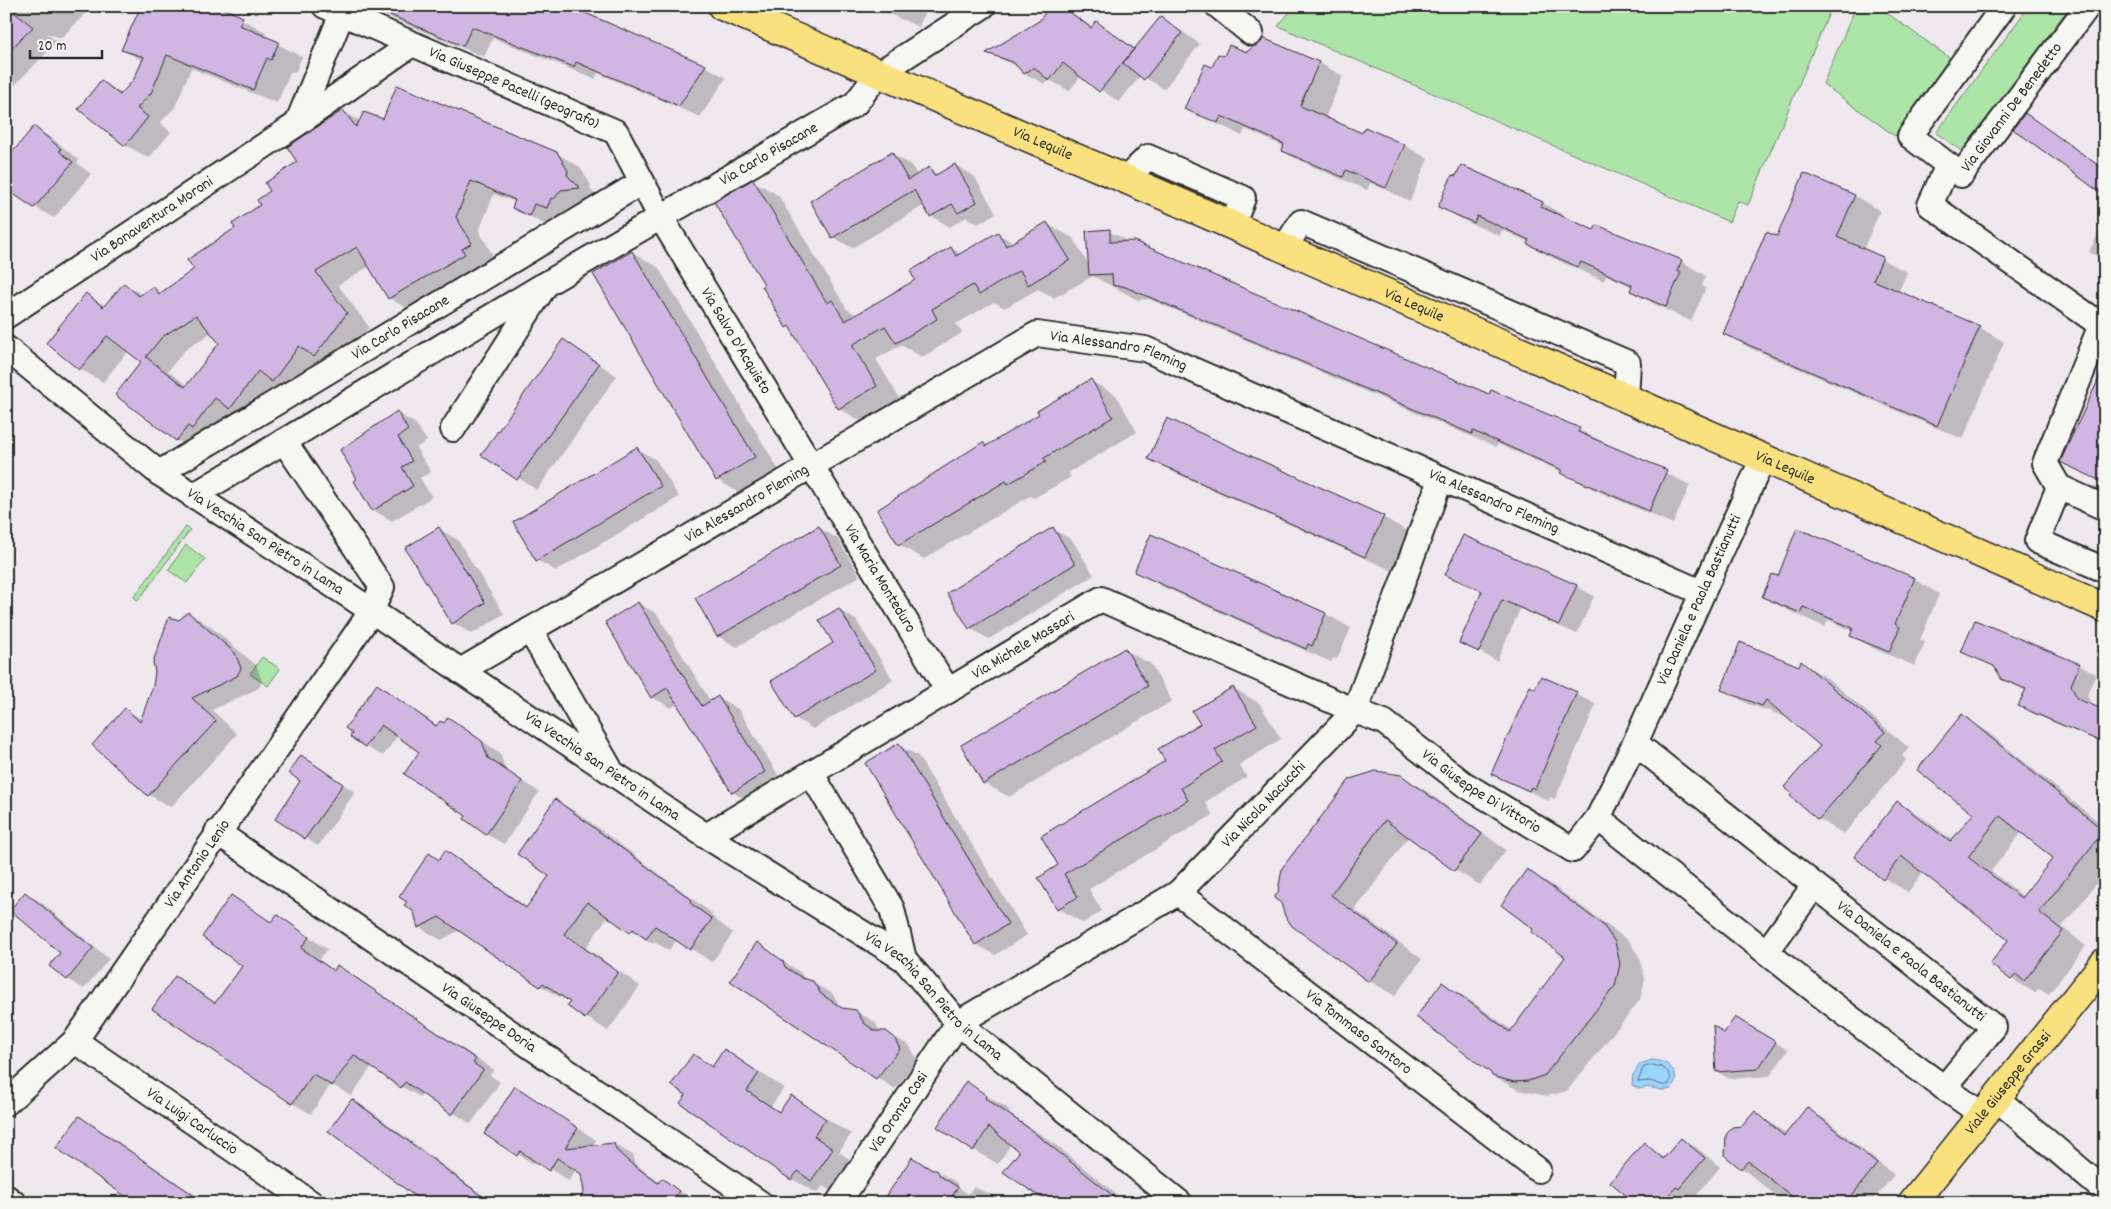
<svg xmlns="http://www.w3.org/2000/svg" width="2111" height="1209" font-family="Dekko,sans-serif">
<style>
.green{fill:#ade5a9;stroke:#6c886a}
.water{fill:#9cd5fc;stroke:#6f91a8}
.shadow{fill:#0003;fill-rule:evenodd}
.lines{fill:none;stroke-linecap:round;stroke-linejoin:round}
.shore{stroke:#586f7f;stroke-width:1}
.building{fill:#d1b6e3;stroke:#2b2b2b;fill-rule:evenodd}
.minor-casing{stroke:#2b2b2b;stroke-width:28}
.major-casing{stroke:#2b2b2b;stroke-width:31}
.minor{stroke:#f6f6f2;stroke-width:24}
.major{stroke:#fae180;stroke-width:28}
.labels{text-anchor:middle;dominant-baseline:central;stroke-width:4.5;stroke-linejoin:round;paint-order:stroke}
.street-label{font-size:16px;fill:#2b2b2b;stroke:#f6f6f2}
</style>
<rect width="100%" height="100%" fill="#efe9ef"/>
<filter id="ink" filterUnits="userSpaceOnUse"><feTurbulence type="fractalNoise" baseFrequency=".02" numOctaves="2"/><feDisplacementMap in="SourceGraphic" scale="10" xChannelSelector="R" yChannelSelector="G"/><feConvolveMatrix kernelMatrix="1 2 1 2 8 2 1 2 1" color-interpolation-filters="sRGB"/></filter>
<g filter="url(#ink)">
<g class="green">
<path d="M1295,6H1832L1748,205L1738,201L1729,222L1278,26Z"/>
<path d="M1847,6H1877L1954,61L1895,136L1823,84L1854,11Z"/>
<path d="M2029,6H2070L1963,152L1936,133Z"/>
<path d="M186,527L190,530L138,601L134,597Z"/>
<path d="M186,545L205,559L187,583L168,570Z"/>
<path d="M262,657L280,669L268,686L250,674Z"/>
</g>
<path class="water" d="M1652,1060C1664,1061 1675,1066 1676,1080L1671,1089C1658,1093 1653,1084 1639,1089L1632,1085L1633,1075L1640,1064Z"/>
<g class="shadow">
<path d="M6,6H93L61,38L46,33L57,42L6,94Z"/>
<path d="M216,6L266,32L264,37L302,57L295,73L291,71L277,103L191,68L175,107L160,123L171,132L149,158L125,145L102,82L123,94L135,80L143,61L123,50Z"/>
<path d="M370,6L705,66L726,78L700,117L598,73L595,79L493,38L484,57L387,16Z"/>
<path d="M871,6H927L919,27Z"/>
<path d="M1062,6L1093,28L1097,23L1136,49L1161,17L1200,44L1164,89L1141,75L1119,102L1081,76L1069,91L1050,80L1044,84L1024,73L1020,68L988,53Z"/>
<path d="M1264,39L1319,63L1343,76L1325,118L1363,135L1366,128L1406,146H1403L1384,189L1370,183L1367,190L1307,164L1283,150L1285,147L1245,129L1242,136L1186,108L1212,68L1224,58L1247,54Z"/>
<path d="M343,111L360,121H383L556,153L580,167L591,185L590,189L601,201L584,202L571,221L558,216L552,228L513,208L515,202L494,194L479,231L494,257L484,262L487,267L412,311L389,298L370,266L338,285L369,327L338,369L321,360L296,394L280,385L253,421L237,412L215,441L200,453L177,440L117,395L143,362L128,351L103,382L80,369L86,295L106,306L124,285L143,295L153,288L163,293L196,269L262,206L272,191ZM212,332L220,343L188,386L168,371L185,350Z"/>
<path d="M34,128L53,139L79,160L77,163L91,174L54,218L19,198L6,187Z"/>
<path d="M1406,146L1428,159L1410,201L1386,190Z"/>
<path d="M892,154L911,165L918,176L929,169L939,175L955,165L974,176L996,213L978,224L966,217L950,227L931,216L925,205L852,248L833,237Z"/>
<path d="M1462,167L1543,203L1568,218L1567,220L1595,232L1681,261L1706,276L1702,286L1706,288L1691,321L1656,305L1631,291L1633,287L1606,275L1604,281L1553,258L1528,244L1529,242L1502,230L1500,236L1465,221L1440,206Z"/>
<path d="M1804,175L1855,196L1880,211L1863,250L1907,272L1898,293L1979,327L2004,342L1963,439L1750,348L1725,334L1777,238Z"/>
<path d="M753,181L778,195L847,309L857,315L917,280L951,248L962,254L998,234L1014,243L1047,224L1073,238L1090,267L1109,231L1129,242L1490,395L1491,392L1579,430L1690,485L1673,524L1586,486L1562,472L1498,444L1496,447L1149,299L1138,300L1093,276L1054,298L1038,289L1005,308L994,302L956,324L962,333L922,357L901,345L876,359L901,401L864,423L839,408L792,329L787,327L765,284Z"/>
<path d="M2098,234L2105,238V261L2089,252Z"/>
<path d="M632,252L658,267L780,472L742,494L717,480Z"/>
<path d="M563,340L617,376L537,490L483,455Z"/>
<path d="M1091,381L1116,395L1137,432L1068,473L1071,477L1034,498L1030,496L924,559L898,544L983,444L988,447L1041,415Z"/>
<path d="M397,413L416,424L427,441L416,448L431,472L420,478L432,497L392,521L373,510Z"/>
<path d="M1168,420L1383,517L1409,532L1391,570L1175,473L1150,458Z"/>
<path d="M637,449L656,460L679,497L556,571L537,560Z"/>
<path d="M819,528L838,539L860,576L737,647L718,636Z"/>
<path d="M439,529L458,540L504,614L472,634L453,623Z"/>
<path d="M1053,529L1072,540L1094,575L989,639L970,628Z"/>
<path d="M1152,535L1326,614L1351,628L1337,659L1333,658L1331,662L1161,586L1136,571Z"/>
<path d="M1447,574L1576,586L1594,596L1577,634L1520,609L1497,661L1461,642L1482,592Z"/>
<path d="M1778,577L1914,579L1939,594L1920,640L1925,642L1915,666L1877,650L1852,636L1853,631L1828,620L1825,627L1789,611L1764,597Z"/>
<path d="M638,603L657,614L711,702L718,697L738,709L783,783L752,803L732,792L678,704L671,708L652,697L606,622Z"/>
<path d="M839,610L856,620L893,680L813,729L795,718L773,681L834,644Z"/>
<path d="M189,613L210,626L257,666L262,681L259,688L212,710L237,734L171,807L149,795L94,745L126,710L142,719L179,621Z"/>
<path d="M1125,650L1151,664L1172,701L1009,797L984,783Z"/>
<path d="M1963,651L2079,665L2096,674L2087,695L2092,706L2105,712V744L2036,715L2020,706L2026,691L2002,678L1996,668Z"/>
<path d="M1802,663L1827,678L1909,748L1902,756L1906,760L1844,834L1819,819L1821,746L1789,718L1748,704L1723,689L1799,667Z"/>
<path d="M1541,678L1596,704L1555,799L1550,797L1549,801L1493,774Z"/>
<path d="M378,686L438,726L444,724L448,719L465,729L500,753L505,769L539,792L504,844L486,834L467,816L420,751L398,735L383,756L365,746Z"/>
<path d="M1233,688L1259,703L1281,739L1239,765L1247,777L1205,802L1213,815L1089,889L1102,911L1083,923L1058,908L1060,866L1167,761Z"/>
<path d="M1962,716L1985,730L2105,827V873L2062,927L2086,946L2049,994L2039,988L2035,993L2012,979L2010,940L1923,872L1908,892L1884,878L1898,803L1921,816L1953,841L1974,814ZM2022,832L2055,858L2024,897L1991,871Z"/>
<path d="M898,745L918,756L1027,935L995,955L976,944Z"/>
<path d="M313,764L355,792L318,846L276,819Z"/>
<path d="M1400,776L1426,791L1506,850L1480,885L1455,870L1409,836L1355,910L1422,959L1395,996L1370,981L1293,925Z"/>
<path d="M556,800L578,813L713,914L711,916L733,933L712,962L677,940L669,950L654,942L653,944L608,916L586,948L640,986L608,1031L569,1006L572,1002L565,997L563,999L541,986L460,930L441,940L419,927L430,855L440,860L446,852L468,865L528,908L551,875Z"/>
<path d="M1527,870L1552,885L1629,941L1640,958L1645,979L1640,1000L1567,1091L1547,1096L1518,1090L1493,1076L1442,983L1467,998L1513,1031L1567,957L1535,928Z"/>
<path d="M25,893L42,903L109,959L84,989L67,979L62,953Z"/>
<path d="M277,916L327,949L319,960L335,971L338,967L356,978L494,1070L490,1075L500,1082L471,1124L423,1093L420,1097L402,1087L372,1066L351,1096L331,1084L311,1114L292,1103L176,978L216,1003Z"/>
<path d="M757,944L801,973L804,979L832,993L840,1006L845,1009L856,1011L875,1022L881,1033L890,1035L909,1045L918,1060L895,1089L732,980Z"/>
<path d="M1748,1026L1788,1050L1770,1076L1730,1079L1717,1072L1725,1034Z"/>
<path d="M725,1050L784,1088L771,1106L780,1112L791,1096L851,1134L839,1152L858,1165L837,1194L823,1186L817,1193L792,1179L682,1102L687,1094L693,1056L713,1067Z"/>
<path d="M966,1083L1010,1110L1008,1113L1052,1142L1127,1203H1051L1021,1152L1011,1144L998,1164L974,1150Z"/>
<path d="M534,1099L596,1140L592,1147L613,1144L633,1155L635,1163L660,1183L662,1180L697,1202L578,1203L586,1192L582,1173L576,1169L569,1181L539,1162L537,1166L485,1133Z"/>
<path d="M352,1100L371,1111L493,1203H426Z"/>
<path d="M1807,1109L1825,1119L1894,1175L1871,1203H1802L1797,1199L1795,1203H1788L1775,1195L1726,1155L1743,1127L1755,1113L1787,1134Z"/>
<path d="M79,1117L98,1128L206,1203H137Z"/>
<path d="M1681,1139L1697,1148L1720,1167L1695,1197L1692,1195L1686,1203H1637L1644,1144L1665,1158Z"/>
<path d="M913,1158L956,1182L959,1188L968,1194L974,1187L997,1197L993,1203H883Z"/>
<path d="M1000,1198L1013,1203H1002L999,1200Z"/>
</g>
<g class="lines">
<path class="shore" d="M1652,1065C1661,1066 1669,1069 1671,1079L1668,1085H1662L1650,1081L1638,1082L1643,1068Z"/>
</g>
<g class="building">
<path d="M6,6L33,27L6,54Z"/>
<path d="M141,6H218L243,17L239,25L279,42L271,60L267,58L253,90L167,55L151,93L137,108L148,117L125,146L78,109L101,80L120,95L134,79L144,57L121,50Z"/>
<path d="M369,6H569L706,65L679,106L576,62L574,67L472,27L463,46Z"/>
<path d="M1050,6H1062L1091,28L1096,21L1134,49L1099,92L1063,63L1049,81L1034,67L1024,74L1013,62L986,53L1039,21Z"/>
<path d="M1161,16L1182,33L1144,80L1123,63Z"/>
<path d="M1263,38L1319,62L1300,106L1362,133L1365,127L1405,145L1386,188L1346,170L1343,177L1282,151L1284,144L1221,116L1218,123L1184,109L1205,64L1212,67L1218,54L1224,56L1229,45L1247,52Z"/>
<path d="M397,85L557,152L568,171L567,175L580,188L561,190L554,199L551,198L547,208L534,204L529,216L512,208L515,200L471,181L456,217L472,243L462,249L465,254L388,299L357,247L316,272L347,313L314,357L299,346L272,382L258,371L230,409L215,398L192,429L188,426L176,441L115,395L141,362L107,336L79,370L46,343L86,293L103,307L124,283L139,296L153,286L159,294L194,269L187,260L235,228L232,224L260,205L257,200L270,191L265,183L297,162L287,147L343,110L356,127L364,112L383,119ZM196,315L219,343L185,387L146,357L162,337Z"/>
<path d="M2025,113L2105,170V196L2013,129Z"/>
<path d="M34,126L61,149L59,151L73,162L34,208L6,189V173L13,165L7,159Z"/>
<path d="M892,152L908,180L929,167L934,176L955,164L977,202L958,213L952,204L930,217L914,190L832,238L810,201Z"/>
<path d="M1461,165L1543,202L1541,207L1594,230L1597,225L1682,260L1677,271L1681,272L1666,307L1630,291L1632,285L1581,262L1578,267L1527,244L1529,240L1477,216L1474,223L1438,207L1452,175L1456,176Z"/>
<path d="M1804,173L1855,195L1837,237L1883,257L1873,280L1980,326L1937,426L1723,334L1766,232L1777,236Z"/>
<path d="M753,179L827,303L832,300L845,321L915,280L910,271L951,247L956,256L998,232L1006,246L1047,222L1070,260L1028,285L1020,270L979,295L973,285L932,309L937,319L896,343L885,326L852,345L877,386L838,409L789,326L786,328L762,286L764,284L714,202Z"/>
<path d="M1110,229V242L1134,241L1489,394L1491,390L1580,428L1578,432L1667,470L1649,511L1560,473L1562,470L1473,431L1472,434L1123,286H1113L1112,274L1089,275L1086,231Z"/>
<path d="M632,251L755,457L716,481L593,274Z"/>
<path d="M563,339L599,364L517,480L481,455Z"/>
<path d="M2105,365V483L2060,462Z"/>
<path d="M1091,379L1113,417L1044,458L1046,462L1008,484L1006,481L898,545L877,510L983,442L986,446L1039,414L1037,411Z"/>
<path d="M397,411L408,430L398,437L412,461L402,467L413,486L372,511L354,481L357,479L340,450Z"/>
<path d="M1167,418L1384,516L1365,557L1148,459Z"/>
<path d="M637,447L661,486L536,561L513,522Z"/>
<path d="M819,526L841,565L717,637L695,598Z"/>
<path d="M439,527L485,603L452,624L405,548Z"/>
<path d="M1053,527L1075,564L969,629L947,593Z"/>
<path d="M1797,528L1915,578L1895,624L1900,627L1889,652L1850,636L1853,628L1803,607L1800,613L1762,597L1772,574L1778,576Z"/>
<path d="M1151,534L1326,613L1312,646L1308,644L1306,649L1134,572Z"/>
<path d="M1463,535L1577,585L1559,625L1502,600L1479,652L1459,643L1482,591L1445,575Z"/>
<path d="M638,602L702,706L718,696L765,772L732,793L667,688L651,698L605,622Z"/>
<path d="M839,608L876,670L794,719L771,681L833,643L819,620Z"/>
<path d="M188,612L235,653L241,668L237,676L192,698L216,721L148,796L92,745L125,708L140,722L153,686L155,672L153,662L169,617L179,620Z"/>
<path d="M1975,620L2080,664L2071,685L2077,699L2105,710V721L2097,740L2018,706L2026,689L2001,679L1994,666L1961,652Z"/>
<path d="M1740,642L1799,666L1801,661L1885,732L1877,741L1882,745L1818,820L1790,796L1792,794L1784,787L1820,746L1766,700L1762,706L1721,690Z"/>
<path d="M1125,648L1148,686L983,784L961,745Z"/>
<path d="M1541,676L1577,692L1535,789L1531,787L1529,791L1491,774L1530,686L1535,689Z"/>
<path d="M377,684L436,726L440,721L444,723L448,717L482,741L488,758L522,781L486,835L464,819L466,816L404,774L419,752L381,725L365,747L350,737L352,733L345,728Z"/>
<path d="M1233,687L1257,725L1215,750L1222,762L1181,788L1188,800L1064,874L1078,897L1057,909L1038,878L1058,865L1041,836L1165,761L1158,749L1200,724L1192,711Z"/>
<path d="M1962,714L2104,831L2039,912L2063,931L2024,981L2016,974L2011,980L1990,964L2008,940L1901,856L1883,880L1854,857L1897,801L1950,842L1973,814L1917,770ZM2000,816L2053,858L2021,898L1968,857Z"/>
<path d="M899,743L1008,924L975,945L865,763Z"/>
<path d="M301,755L343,784L305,839L275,819L300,781L289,773Z"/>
<path d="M1376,771L1401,775L1482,834L1454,871L1385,820L1331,895L1397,944L1369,982L1292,926L1285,916L1281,903L1274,898L1278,892L1282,868L1350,779Z"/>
<path d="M555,799L692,900L690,903L712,919L690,950L655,926L646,939L633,929L630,933L587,902L564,934L618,972L585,1019L567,1006L570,1002L543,983L540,987L439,917L418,928L414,912L404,905L407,902L399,897L429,853L439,860L445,850L526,908L549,876L517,854Z"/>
<path d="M1527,869L1603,925L1615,942L1620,964L1615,986L1545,1075L1528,1081L1514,1082L1492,1076L1491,1073L1416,1017L1442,982L1510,1032L1565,957L1531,932L1533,929L1501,905Z"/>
<path d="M25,892L93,948L67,980L49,966L60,953L10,910Z"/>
<path d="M231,895L271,922L277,914L309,937L301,948L334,971L337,965L476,1059L473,1063L483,1070L452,1115L405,1082L401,1088L354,1055L332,1086L313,1074L292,1104L152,1009L175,976L215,1003L238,972L242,966L202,937Z"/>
<path d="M757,942L783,961L785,967L802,978L813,981L821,994L842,1008L856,1010L864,1023L875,1031H886L894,1037L900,1049L876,1079L730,981Z"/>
<path d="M1735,1017L1776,1042L1758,1069L1716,1072L1713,1025L1724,1033Z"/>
<path d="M724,1049L759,1073L747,1091L779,1112L791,1095L826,1119L814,1136L833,1149L811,1181L798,1171L791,1180L680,1103L686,1095L671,1085L693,1054L712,1067Z"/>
<path d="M966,1081L986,1095L985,1098L1027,1127L1122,1203H1049L1003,1172L1019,1152L989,1127L973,1151L937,1127Z"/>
<path d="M515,1086L578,1128L565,1148L614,1143L616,1150L628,1161L658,1183L662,1178L679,1191L676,1195L686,1203H577L584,1192L581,1174L557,1158L549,1171L520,1151L517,1156L484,1134Z"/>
<path d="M352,1099L491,1203H424L328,1131Z"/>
<path d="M1807,1107L1877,1164L1846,1203H1800L1748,1161L1741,1169L1725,1156L1726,1135L1732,1127L1742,1126L1755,1111L1784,1136Z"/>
<path d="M79,1116L205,1203H135L56,1148Z"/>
<path d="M1681,1138L1705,1158L1679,1189L1676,1187L1662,1203H1635L1610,1182L1644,1142L1663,1159Z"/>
<path d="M912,1157L932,1170H937L940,1176L958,1187L948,1203H882Z"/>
</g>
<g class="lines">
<g class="minor-casing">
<g id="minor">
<path id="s1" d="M325,6L616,132L660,216L948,691"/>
<path d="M1218,6L1251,33"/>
<path id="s2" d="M2004,6L1910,136L1961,175L2088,6"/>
<path d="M297,124L412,44"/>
<path d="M1948,165L1930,205L2101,325"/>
<path d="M1126,179L1148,157L1243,198L1232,226"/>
<path d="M1284,249L1301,222L1628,363L1626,398"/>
<path id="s3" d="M6,316L297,124L345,6"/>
<path d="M2105,324L2101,325L2045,463L2059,487L2105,508"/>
<path id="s4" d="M6,348L159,473L348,595L706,836L904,959L958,1023L1180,1203"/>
<path id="s5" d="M453,429L546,284L855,104L878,74L983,6"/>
<path id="s6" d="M159,473L642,182"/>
<path d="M2059,487L2037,541L2105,570"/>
<path d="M193,496L542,286"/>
<path d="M530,630L609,767"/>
<path id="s7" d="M460,671L1037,334L1145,349L1701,592"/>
<path id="s8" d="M1635,743L1994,1027L1944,1088"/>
<path d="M811,773L892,909L904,959"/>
<path d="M1598,818C1725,918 1850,1023 1983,1115"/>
<path id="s9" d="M217,832L760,1203"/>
<path id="s10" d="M706,836L1101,599L1355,711L1384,722L1464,784L1573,850L1598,818L1635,743L1763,458"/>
<path id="s11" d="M1178,893L1538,1170"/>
<path d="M1767,951L1814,886"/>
<path id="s12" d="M75,1041L311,1203"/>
<path d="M1996,1098L2105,1191"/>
<path id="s13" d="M6,1103L75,1041L358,631L371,612L382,587L284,441"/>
<path d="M6,1197L14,1203"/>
<path id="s14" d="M838,1203L958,1023L1178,893L1355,711L1441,478"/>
</g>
</g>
<g class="major-casing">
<g id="major">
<path id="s15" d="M722,6L1174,200L2105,608"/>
<path id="s16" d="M1912,1203L2105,962"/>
</g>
</g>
<use href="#minor" class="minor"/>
<use href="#major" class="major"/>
</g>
</g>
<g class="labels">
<g class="street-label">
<text stroke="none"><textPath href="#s1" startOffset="206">Via Giuseppe Pacelli (geografo)</textPath></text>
<text stroke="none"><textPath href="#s2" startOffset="309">Via Giovanni De Benedetto</textPath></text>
<text stroke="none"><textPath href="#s15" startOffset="349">Via Lequile</textPath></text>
<text stroke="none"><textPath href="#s5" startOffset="430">Via Carlo Pisacane</textPath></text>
<text stroke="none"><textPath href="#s3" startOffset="175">Via Bonaventura Moroni</textPath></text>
<text stroke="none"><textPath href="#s15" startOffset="754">Via Lequile</textPath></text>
<text stroke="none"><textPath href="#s6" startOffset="282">Via Carlo Pisacane</textPath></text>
<text stroke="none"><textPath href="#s1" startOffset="558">Via Salvo D'Acquisto</textPath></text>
<text stroke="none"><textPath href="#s7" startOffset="752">Via Alessandro Fleming</textPath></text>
<text stroke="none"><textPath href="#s15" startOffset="1159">Via Lequile</textPath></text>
<text stroke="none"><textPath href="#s7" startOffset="1158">Via Alessandro Fleming</textPath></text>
<text stroke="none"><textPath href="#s7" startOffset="332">Via Alessandro Fleming</textPath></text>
<text stroke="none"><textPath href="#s4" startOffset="324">Via Vecchia San Pietro in Lama</textPath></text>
<text stroke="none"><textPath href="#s1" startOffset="836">Via Maria Monteduro</textPath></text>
<text stroke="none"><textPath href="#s10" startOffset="1279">Via Daniela e Paola Bastianutti</textPath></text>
<text stroke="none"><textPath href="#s10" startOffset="370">Via Michele Massari</textPath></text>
<text stroke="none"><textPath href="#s4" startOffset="729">Via Vecchia San Pietro in Lama</textPath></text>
<text stroke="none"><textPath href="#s10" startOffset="889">Via Giuseppe Di Vittorio</textPath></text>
<text stroke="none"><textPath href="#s14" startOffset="595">Via Nicola Nacucchi</textPath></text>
<text stroke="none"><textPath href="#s13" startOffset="308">Via Antonio Lenio</textPath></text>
<text stroke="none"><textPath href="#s8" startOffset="352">Via Daniela e Paola Bastianutti</textPath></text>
<text stroke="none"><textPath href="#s4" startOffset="1134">Via Vecchia San Pietro in Lama</textPath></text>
<text stroke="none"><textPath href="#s9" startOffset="329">Via Giuseppe Doria</textPath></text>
<text stroke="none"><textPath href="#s11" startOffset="228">Via Tommaso Santoro</textPath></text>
<text stroke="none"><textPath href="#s16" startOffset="154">Viale Giuseppe Grassi</textPath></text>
<text stroke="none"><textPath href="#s14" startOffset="109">Via Oronzo Cosi</textPath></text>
<text stroke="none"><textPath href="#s12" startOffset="142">Via Luigi Carluccio</textPath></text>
</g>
</g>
<rect width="2111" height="1209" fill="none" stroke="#f6f6f2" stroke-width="25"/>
<rect x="12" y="12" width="2086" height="1184" fill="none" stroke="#2b2b2b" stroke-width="2" filter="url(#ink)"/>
<path d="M30 50v8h72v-8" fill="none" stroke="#2b2b2b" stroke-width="2.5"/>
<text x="38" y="50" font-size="15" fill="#2b2b2b" stroke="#f6f6f2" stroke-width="4" paint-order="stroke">20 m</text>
</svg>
